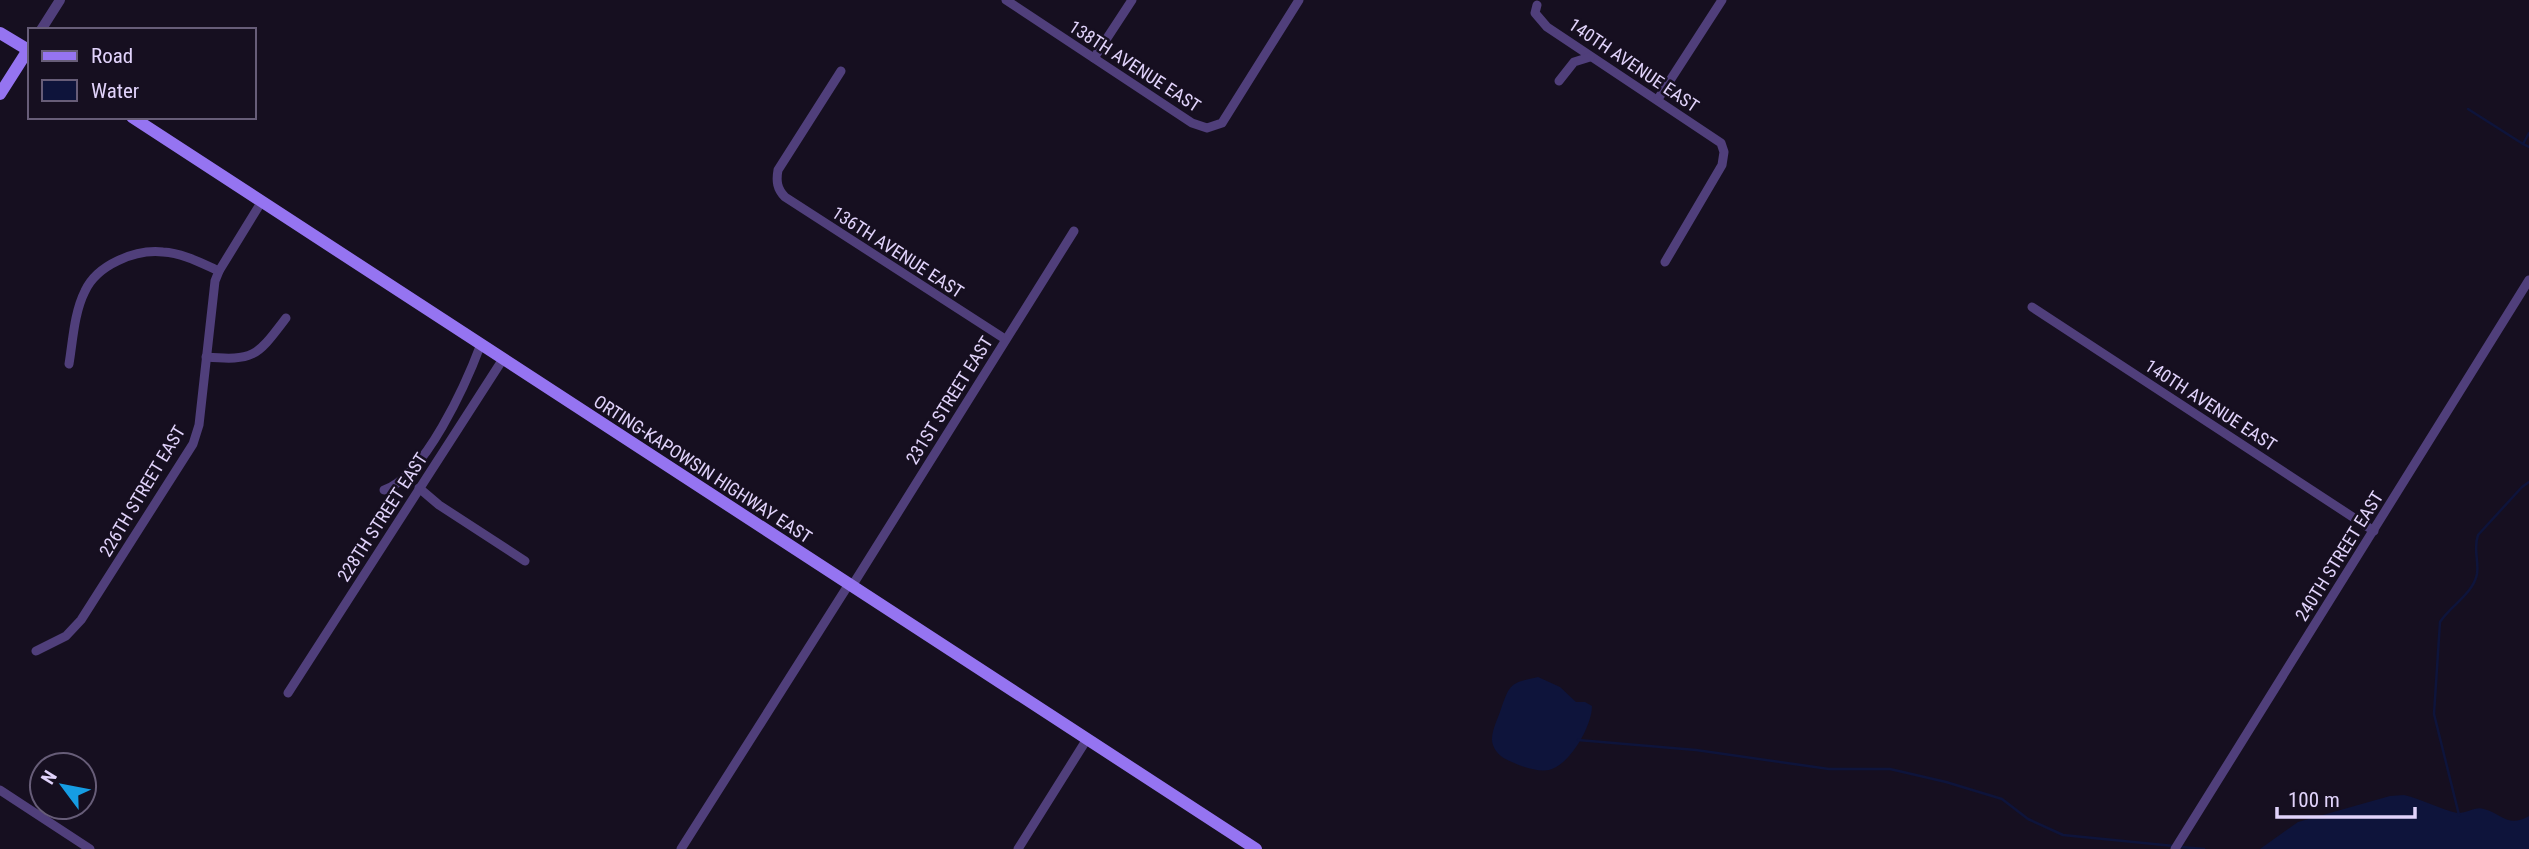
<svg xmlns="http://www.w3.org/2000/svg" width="2529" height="849" font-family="'Roboto Condensed',sans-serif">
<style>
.water{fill:#0e143b}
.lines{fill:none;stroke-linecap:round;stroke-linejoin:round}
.stream{stroke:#0e143b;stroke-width:2.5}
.minor{stroke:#503f7b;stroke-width:9}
.tertiary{stroke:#503f7b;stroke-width:10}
.secondary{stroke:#9574f1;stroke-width:12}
.labels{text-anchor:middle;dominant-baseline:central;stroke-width:5;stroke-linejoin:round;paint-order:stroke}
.street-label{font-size:18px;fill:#e1d3fb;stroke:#160f20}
</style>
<rect width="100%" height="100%" fill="#160f20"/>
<g class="water">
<path d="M1538,677L1560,687L1576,702H1585L1592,706C1592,726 1570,765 1549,770C1537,772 1523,767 1512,762C1504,759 1496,754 1493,745C1489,735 1498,719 1501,709C1510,683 1511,683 1538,677Z"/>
<path d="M2404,795C2422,799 2439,809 2457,813C2466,814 2475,806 2484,809C2502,814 2508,828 2529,816V849H2260L2298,822L2390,796Z"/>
</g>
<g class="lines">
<g class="stream">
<path d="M2468,109L2523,144"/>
<path d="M2529,133L2523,144L2529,147"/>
<path d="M1578,740L1696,750L1829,769H1890L1946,782L2002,799L2028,819L2063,835L2174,846"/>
<path d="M2459,815L2434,714L2440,622C2450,606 2473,594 2477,574C2479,560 2473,549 2478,535L2522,487L2529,482"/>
<path d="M2181,847L2204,849"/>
</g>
<g class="minor">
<path d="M1006,0L1192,123L1207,128L1222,123L1299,0"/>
<path d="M1537,5L1535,13L1547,27L1721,143L1724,152L1722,165L1665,262"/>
<path d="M1094,58L1132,0"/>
<path d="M841,71L778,170C776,181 777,189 785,197L1005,339"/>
<path d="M1559,81L1574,62L1590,57"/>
<path d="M1658,99L1722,0"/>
<path d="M2032,307L2374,531"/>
<path d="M206,357C255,361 257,356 286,318"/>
<path d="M69,364C73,340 74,313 85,291C97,265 135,249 163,252C183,253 201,263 219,271"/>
<path d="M419,488L439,505L525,561"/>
<path d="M384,490C425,476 466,384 481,344"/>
<path d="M852,586L1074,231"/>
<path d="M36,651L66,636L81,620L193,444L199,425L215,281L219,271L262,201"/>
<path d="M288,693L503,359"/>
<path d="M0,790L90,849"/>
<path d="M681,849L849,584"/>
<path d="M1018,849L1087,739"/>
<path d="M2175,849L2529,280"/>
</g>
<path class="tertiary" d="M41,30L60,0"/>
<g class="secondary">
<path d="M0,33L30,51"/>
<path d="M0,94L28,50"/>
<path d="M132,117L1256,849"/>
</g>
</g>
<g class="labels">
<g class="street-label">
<text transform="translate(1634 65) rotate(34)">140TH AVENUE EAST</text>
<text transform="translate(1135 66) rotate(33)">138TH AVENUE EAST</text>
<text transform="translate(898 252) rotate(33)">136TH AVENUE EAST</text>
<text transform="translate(949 400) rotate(-58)">231ST STREET EAST</text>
<text transform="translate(2211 405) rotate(33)">140TH AVENUE EAST</text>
<text transform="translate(703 469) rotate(33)">ORTING-KAPOWSIN HIGHWAY EAST</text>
<text transform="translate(142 491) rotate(-59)">226TH STREET EAST</text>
<text transform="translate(382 517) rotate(-57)">228TH STREET EAST</text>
<text transform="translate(2339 556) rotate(-58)">240TH STREET EAST</text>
</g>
</g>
<rect x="28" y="28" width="228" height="91" fill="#160f20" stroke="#675d78" stroke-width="2"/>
<rect x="42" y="51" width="35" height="10" fill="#9574f1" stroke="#675d78" stroke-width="2"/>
<text x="91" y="63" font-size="21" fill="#e1d3fb">Road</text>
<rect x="42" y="80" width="35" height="21" fill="#0e143b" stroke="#675d78" stroke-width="2"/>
<text x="91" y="98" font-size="21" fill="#e1d3fb">Water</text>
<g transform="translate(63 786) rotate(302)"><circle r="33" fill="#160f20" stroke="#675d78" stroke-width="2"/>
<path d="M0-5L12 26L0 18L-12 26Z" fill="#169de3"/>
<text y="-10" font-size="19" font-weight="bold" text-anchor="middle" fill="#e1d3fb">N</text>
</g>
<path d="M2277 807v10h138v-10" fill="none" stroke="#e1d3fb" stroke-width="3.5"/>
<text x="2288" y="807" font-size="21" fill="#e1d3fb" stroke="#160f20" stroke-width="5" paint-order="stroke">100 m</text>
</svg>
